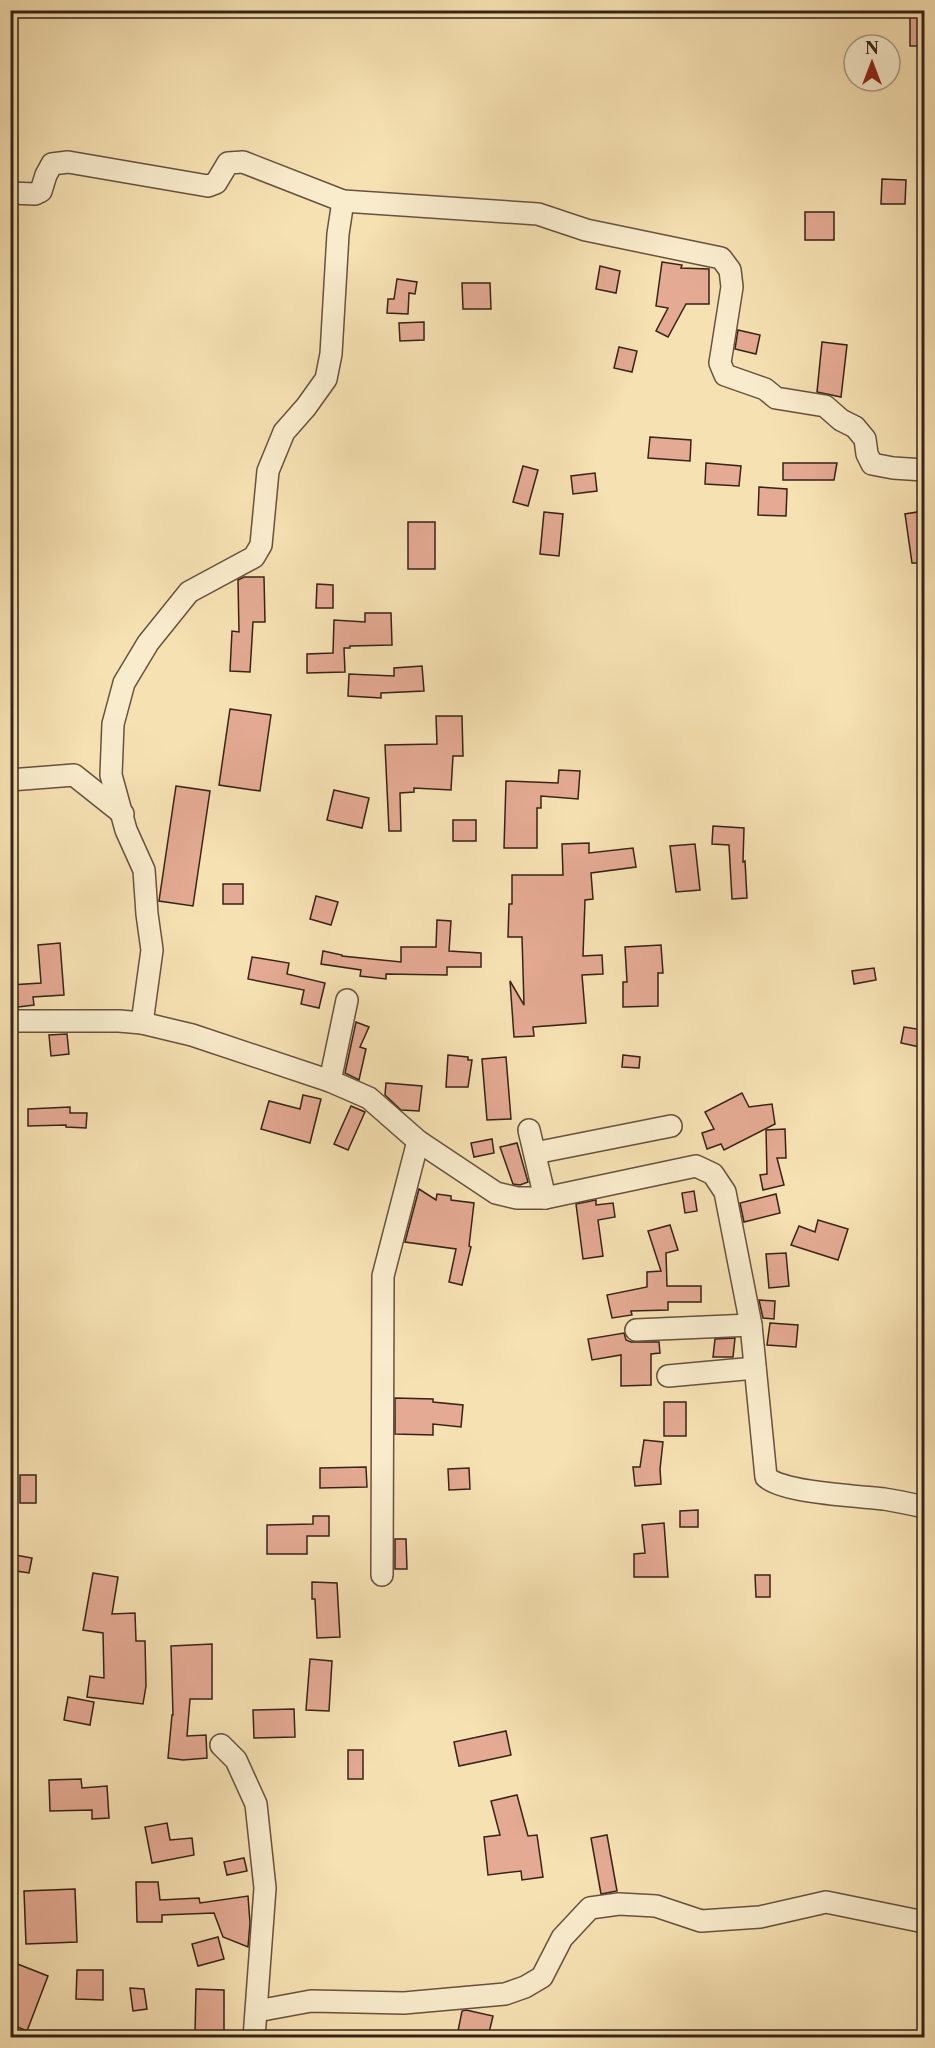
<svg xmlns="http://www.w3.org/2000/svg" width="935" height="2048" font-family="'Libre Caslon Text',serif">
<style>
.building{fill:#e4aa93;stroke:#372317;stroke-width:1.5}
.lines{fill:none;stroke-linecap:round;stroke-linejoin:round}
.minor-casing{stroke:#67523e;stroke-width:24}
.minor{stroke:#f9eccd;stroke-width:21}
</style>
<rect width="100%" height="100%" fill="#f6e1b2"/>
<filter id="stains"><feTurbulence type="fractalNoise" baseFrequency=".00333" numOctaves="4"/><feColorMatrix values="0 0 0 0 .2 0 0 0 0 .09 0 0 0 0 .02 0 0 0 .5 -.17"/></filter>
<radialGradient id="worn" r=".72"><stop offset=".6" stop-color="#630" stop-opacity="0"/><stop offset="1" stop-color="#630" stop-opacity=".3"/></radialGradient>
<g class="building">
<rect x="910" y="10" width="14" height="36"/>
<path d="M882,179L906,180L905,204H881Z"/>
<rect x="805" y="212" width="29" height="28"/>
<path d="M662,262L682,265L681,268L709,269V304H686L668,337L656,331L668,308L656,306Z"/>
<path d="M600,266L620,271L616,293L596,289Z"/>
<path d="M397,279L417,282L415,294L409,293L408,314L387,313L388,299H394Z"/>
<path d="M462,283H490L491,309H463Z"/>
<path d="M424,322V340L400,341L399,323Z"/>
<path d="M738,330L760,335L756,354L735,349Z"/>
<path d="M822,342L847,345L841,397L817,392Z"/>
<path d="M619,347L637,351L632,372L614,368Z"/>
<path d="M650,437L691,440L690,461L648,458Z"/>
<path d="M706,463L741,466L739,486L705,484Z"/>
<path d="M783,463H837L834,480H783Z"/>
<path d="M523,466L538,470L528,506L513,502Z"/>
<path d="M595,473L597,491L573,494L571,476Z"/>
<path d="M759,487L787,489L786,516L758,515Z"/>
<path d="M924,511V529L920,530V563H912L905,514Z"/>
<path d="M544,512L563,514L559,556L540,554Z"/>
<rect x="408" y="522" width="27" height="47"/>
<path d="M244,577H264L265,622H253L250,672L230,671L232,631L239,632L238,580Z"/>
<path d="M317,584L333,585V608H316Z"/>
<path d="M365,613H391L392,645L350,646V648H344L345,672L307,673V654L333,653L334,620L365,622Z"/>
<path d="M422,666L424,691L381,693V698L348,696L349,674L394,676V668Z"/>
<path d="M230,709L271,715L260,791L219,785Z"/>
<path d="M436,716H462L463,756H453L451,790L414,788V792L400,793L401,831H389L385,745L437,744Z"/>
<path d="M559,770L580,771L578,799L541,796V808H537V848H504L506,781L558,783Z"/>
<path d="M176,786L210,791L193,906L159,901Z"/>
<path d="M334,790L369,798L362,828L327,820Z"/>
<rect x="453" y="820" width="23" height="21"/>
<path d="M713,826L744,828L743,862L745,861L747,898L732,899L729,845L712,844Z"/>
<path d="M589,843V853L633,848L636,867L591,873L593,899L585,900L583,956L602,955L603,974L582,975L586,1023L533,1027L534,1036L514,1037L510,981L524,1005L522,937H508L509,904H512V875H563L562,844Z"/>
<path d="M695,844L700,890L676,892L670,846Z"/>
<rect x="223" y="884" width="20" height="20"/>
<path d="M316,896L338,902L331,925L310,919Z"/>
<path d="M437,920L451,921L449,951L481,953V967H447V975L386,974V979L360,976L361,970L321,964L323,951L342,955V956L401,962V947H436Z"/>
<path d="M60,943L64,995L33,997L34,1005L10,1008V985L41,983L38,945Z"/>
<path d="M661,945L663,973H658V1006L623,1007V982H627L625,947Z"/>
<path d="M252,957L289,963L287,974L325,983L319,1008L301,1004L304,990L248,979Z"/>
<path d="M874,968L876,980L854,984L852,971Z"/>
<path d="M356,1022L369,1027L360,1047L366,1049L359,1080L345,1073Z"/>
<path d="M904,1027L923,1030L920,1047L901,1043Z"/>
<path d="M67,1034L69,1054L51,1056L49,1035Z"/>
<path d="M448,1055L468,1057V1060H472L468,1087H446Z"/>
<path d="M623,1055L640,1057L639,1068L622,1067Z"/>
<path d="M506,1057L511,1119L487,1120L482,1059Z"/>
<path d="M386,1083L422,1086L419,1111L401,1110L385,1095Z"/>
<path d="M742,1093L749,1107L772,1104L775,1124L724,1150L721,1144L707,1149L702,1133L714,1129L705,1112Z"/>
<path d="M303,1095L321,1099L310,1143L261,1129L269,1101L300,1109Z"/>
<path d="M351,1106L365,1112L348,1150L334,1144Z"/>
<path d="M70,1107V1113H87L86,1128L66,1127V1125L28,1126V1109Z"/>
<path d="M785,1129L786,1158H777L784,1185L763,1190L760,1175L767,1174L766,1130Z"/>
<path d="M492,1139L494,1153L474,1157L471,1143Z"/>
<path d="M517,1143L528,1182L520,1185L513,1184L500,1147Z"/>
<path d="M419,1189L436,1200L437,1194L451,1196V1200L474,1203L469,1246L471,1247L462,1285L449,1282L456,1249L405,1242Z"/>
<path d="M694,1191L697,1211L685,1213L682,1193Z"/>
<path d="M776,1194L780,1213L744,1222L740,1203Z"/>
<path d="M596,1200V1205L613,1203L615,1217L598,1220L603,1256L583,1259L576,1204Z"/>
<path d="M818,1220L848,1229L838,1260L791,1245L799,1226L815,1232Z"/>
<path d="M670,1225L678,1250L666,1253L667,1286H701V1302H668V1310L631,1311L632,1315L612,1318L607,1295L647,1287V1272L661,1271L648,1231Z"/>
<path d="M786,1253L789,1286L769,1288L766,1254Z"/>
<path d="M759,1300L775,1301L774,1319L763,1318Z"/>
<path d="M770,1323L798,1325L796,1347L767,1345Z"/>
<path d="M624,1333L626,1340L631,1342H659L660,1353L651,1354V1385L621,1386V1355L592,1360L588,1339Z"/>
<path d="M735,1338L733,1357H713L715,1339Z"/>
<path d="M395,1398L433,1399V1402L463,1405L461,1427L433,1424V1435L395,1434Z"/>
<rect x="664" y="1402" width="22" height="34"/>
<path d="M644,1440L663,1442L660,1469L661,1484L635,1486L633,1467H640Z"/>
<path d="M366,1467L367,1487L320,1488V1468Z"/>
<path d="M469,1468L470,1489L449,1490L448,1469Z"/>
<rect x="20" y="1475" width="16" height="28"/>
<path d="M698,1510V1527H680V1511Z"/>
<path d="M313,1516H329V1536H307V1554H267V1525L313,1524Z"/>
<path d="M664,1523L668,1577H634V1554L645,1553L642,1525Z"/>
<path d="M395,1539H406L407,1569H395Z"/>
<path d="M10,1554L32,1558L29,1573L10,1570Z"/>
<path d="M93,1573L118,1577L112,1614L135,1613L136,1641H145L146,1686L143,1704L87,1697L90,1676L104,1678L103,1633L83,1630Z"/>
<path d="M755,1575H770V1597H756Z"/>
<path d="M312,1582L337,1583L340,1637L317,1638L315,1599H312Z"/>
<path d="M212,1644V1699H190L187,1736L206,1735L207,1758L183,1760L168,1758L172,1715H173L171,1646Z"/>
<path d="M310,1659L332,1661L329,1711L306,1710Z"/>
<path d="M68,1697L94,1702L90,1725L64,1720Z"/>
<path d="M294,1709L295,1737L254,1738L253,1710Z"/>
<path d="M506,1731L511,1755L459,1766L454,1742Z"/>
<rect x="348" y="1750" width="15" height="29"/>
<path d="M81,1779L82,1788L107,1786L109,1818L92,1819V1810L50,1811L49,1780Z"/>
<path d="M517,1795L528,1836L537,1835L543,1877L522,1880L521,1871L488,1875L484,1837L500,1835L491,1801Z"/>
<path d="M167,1823L170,1840L192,1838L194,1855L152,1863L145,1827Z"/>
<path d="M607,1835L617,1891L601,1894L591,1838Z"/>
<path d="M244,1858L247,1871L227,1875L224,1862Z"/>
<path d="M136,1882H158L160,1900L199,1898L200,1903L248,1896L250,1923L248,1947L223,1937L214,1913L162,1915V1922H137Z"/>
<path d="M75,1889L77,1942L26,1944L24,1891Z"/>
<path d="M218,1937L224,1959L198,1966L192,1944Z"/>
<path d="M15,1963L48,1976L27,2031L10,2024V1975Z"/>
<path d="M77,1970H103V2000L76,1999Z"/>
<path d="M130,1988L144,1989L147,2009L133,2011Z"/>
<path d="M196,1989L224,1990V2033H195Z"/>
<path d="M466,2010L493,2016L488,2037L457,2036L462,2011Z"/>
</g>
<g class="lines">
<g class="minor-casing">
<g id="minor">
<path d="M10,193L35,194L41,191L46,175L52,164L68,162L208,186L216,183L228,163L243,162L343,201L538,214L586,230L721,258L730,270L732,287L720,363L725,375L765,389L776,398L825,406L841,420L855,427L865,439L867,454L872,464L893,468L924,470"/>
<path d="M10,780L74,775L123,814"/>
<path d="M10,1021H119L142,1023L192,1035L330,1081L369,1098L418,1141L496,1193L517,1198H545L696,1166L713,1174L725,1192L751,1325L766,1477C784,1493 858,1496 884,1499C897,1501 911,1504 924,1507"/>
<path d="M142,1023L152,950L147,914L144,870L126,830L111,775L113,724L124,683L148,643L189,592L254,557L261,545L268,471L284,432L306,407L326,379L331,354L338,234L343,201"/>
<path d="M330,1081L347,1000"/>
<path d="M529,1130L545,1198"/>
<path d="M535,1153L671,1126"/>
<path d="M636,1330L751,1325"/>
<path d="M668,1376L755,1368"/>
<path d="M382,1575L383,1276L418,1141"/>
<path d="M221,1745L236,1760L256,1804L265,1888L254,2038"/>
<path d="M257,2011L311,2001L404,2003L505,1994L525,1987L542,1977L562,1938L590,1908L619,1904L656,1906L701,1921L760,1917L826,1902L924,1922"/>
</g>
</g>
<use href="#minor" class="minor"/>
</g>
<rect width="935" height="2048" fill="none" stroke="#f6e1b2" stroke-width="36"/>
<rect x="12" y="12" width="911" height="2024" fill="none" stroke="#372317" stroke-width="3"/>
<rect x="18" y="18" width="899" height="2012" fill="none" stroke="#372317" stroke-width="1.5"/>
<g transform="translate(872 63)"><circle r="28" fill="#f9eccd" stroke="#ab9c84" stroke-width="1.5"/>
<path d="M0-4.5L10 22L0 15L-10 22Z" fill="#8f2418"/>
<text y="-9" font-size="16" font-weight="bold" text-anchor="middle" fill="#372317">N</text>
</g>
<rect width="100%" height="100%" filter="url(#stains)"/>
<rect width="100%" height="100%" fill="url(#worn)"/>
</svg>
